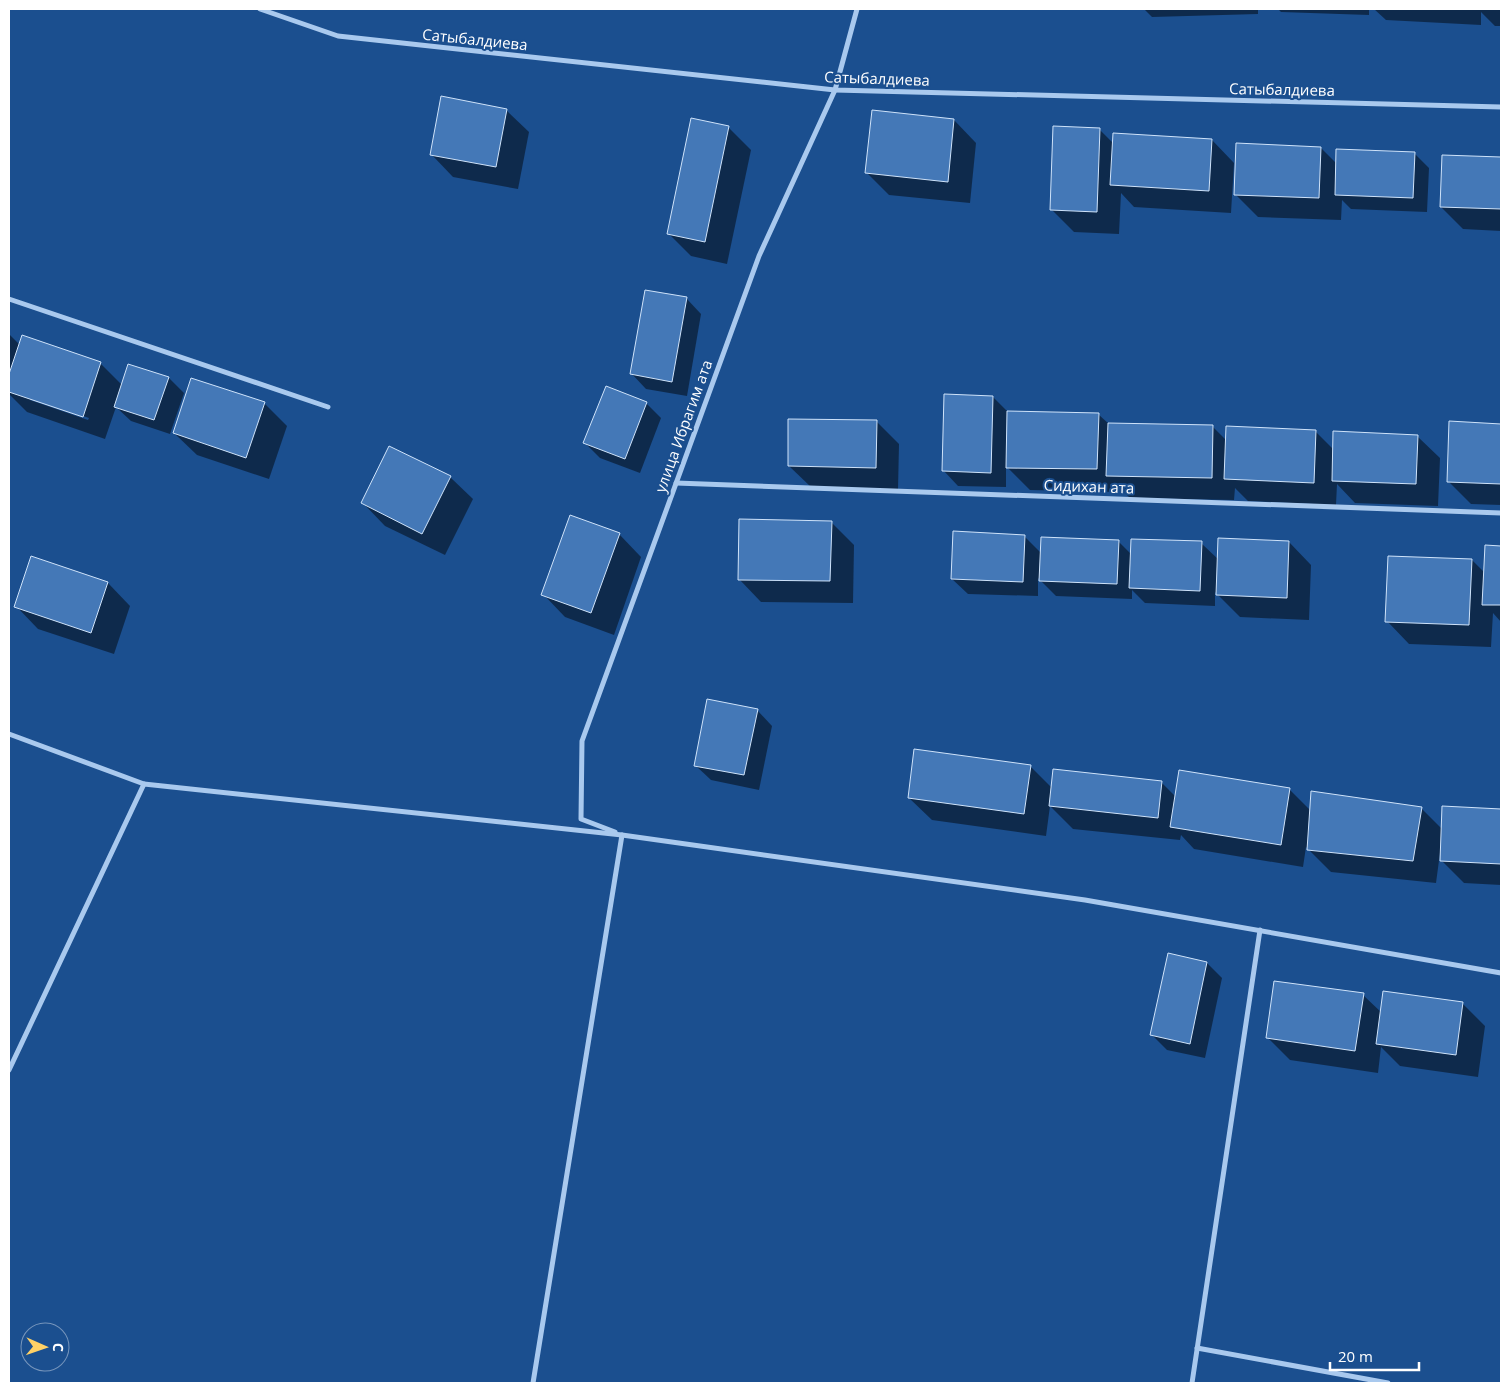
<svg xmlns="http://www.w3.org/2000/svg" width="1510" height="1392" font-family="'Open Sans',sans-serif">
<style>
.shadow{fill:#0007;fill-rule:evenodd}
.building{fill:#4478b7;stroke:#cfe3fa}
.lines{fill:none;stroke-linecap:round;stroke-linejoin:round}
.street{stroke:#a9c9ee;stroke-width:5}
.labels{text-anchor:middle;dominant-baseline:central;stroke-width:4;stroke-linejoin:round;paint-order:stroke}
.street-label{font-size:15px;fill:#fff;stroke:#1b4f8f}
</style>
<rect width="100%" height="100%" fill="#1b4f8f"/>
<g class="shadow">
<path d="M1004,9H1034V10Z"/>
<path d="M1144,9H1258V14L1152,17Z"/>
<path d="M1278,9H1369V15L1281,12Z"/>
<path d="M1374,9H1501V26H1495L1481,12V25L1386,20Z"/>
<path d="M506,110L529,132L518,189L453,177L431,154Z"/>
<path d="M954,120L976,143L970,203L889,195L866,172Z"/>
<path d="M729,128L751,150L727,264L691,256L669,234Z"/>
<path d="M1100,130L1114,144L1212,140L1234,163L1231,213L1134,207L1121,193L1119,234L1074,232L1051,209Z"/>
<path d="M1321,148L1337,164L1414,153L1429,168L1427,212L1351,209L1342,200L1341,220L1258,217L1236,195Z"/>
<path d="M1443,156L1501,158V231L1463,229L1441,207Z"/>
<path d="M686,298L701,314L687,396L646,389L631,373Z"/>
<path d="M9,334L20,345L100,363L122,385L129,365L169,378L184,393L170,434L131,421L116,407L105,439L27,412L9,394ZM30,398L89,418L88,420L30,400Z"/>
<path d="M993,397L1008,412L1098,414L1109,424L1213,427L1226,440L1315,431L1334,450L1417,436L1440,458L1438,506L1355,503L1337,484L1336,505L1248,501L1235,488L1234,500L1130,498L1119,487V492L1030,490L1006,466V487L958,486L943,470Z"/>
<path d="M264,403L287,426L269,479L197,455L174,433Z"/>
<path d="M646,403L661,418L640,473L600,458L585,443Z"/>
<path d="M876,421L899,444L898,490L812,488L789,466Z"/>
<path d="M1450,423L1501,425V505L1471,504L1448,481Z"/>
<path d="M450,477L473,499L445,555L385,526L363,503Z"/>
<path d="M831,522L854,545L853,603L761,602L739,579Z"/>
<path d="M619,534L641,557L614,635L565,617L543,594Z"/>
<path d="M1024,536L1041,553L1118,541L1131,554L1201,543L1219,560L1289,542L1311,565L1309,620L1240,617L1215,592V606L1145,603L1132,590V599L1056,596L1038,578V596L968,594L952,579Z"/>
<path d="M1486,546L1501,547V622L1493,613L1491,647L1409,644L1387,621L1472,560L1485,573Z"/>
<path d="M31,558L108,583L130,606L114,654L38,629L16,606Z"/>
<path d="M757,710L772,726L759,790L711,780L695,765Z"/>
<path d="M1030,766L1052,788L1161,782L1176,797L1289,789L1311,811L1421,808L1443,830L1444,808L1501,810V885L1464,883L1442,861V854L1440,853L1436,883L1331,872L1306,847L1303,867L1194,849L1181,835L1180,840L1073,829L1050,806L1046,836L932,820L909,798Z"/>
<path d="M1169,955L1207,963L1222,978L1205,1058L1167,1050L1152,1035Z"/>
<path d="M1363,995L1382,1013L1462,1003L1485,1026L1478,1077L1400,1066L1381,1047L1378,1073L1290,1060L1267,1037Z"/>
</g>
<g class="building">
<path d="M441,96L507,109L496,167L430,155Z"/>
<path d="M872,110L954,119L948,182L865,173Z"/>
<path d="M691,118L729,126L705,242L667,234Z"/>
<path d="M1053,126L1100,128L1097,212L1050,210Z"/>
<path d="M1113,133L1212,139L1209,191L1110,185Z"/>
<path d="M1236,143L1321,147L1319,198L1234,195Z"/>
<path d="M1336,149L1415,152L1413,198L1335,195Z"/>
<path d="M1442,155L1501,157V209L1440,207Z"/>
<path d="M645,290L687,297L672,382L630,374Z"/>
<path d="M22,335L101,362L83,417L9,392V374Z"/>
<path d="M128,364L169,377L154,420L114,407Z"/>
<path d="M191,378L265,402L246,458L173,433Z"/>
<path d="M606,386L647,402L625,459L583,443Z"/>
<path d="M944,394L993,396L991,473L942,471Z"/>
<path d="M1007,411L1099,413L1097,469L1006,468Z"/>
<path d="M788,419L877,420L876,468L788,466Z"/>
<path d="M1449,421L1501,424V484L1447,482Z"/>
<path d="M1108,423L1213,425L1212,478L1106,476Z"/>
<path d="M1226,426L1316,430L1314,483L1224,479Z"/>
<path d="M1333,431L1418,435L1416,484L1332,481Z"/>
<path d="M389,446L451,476L422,534L361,503Z"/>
<path d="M570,515L620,533L591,613L541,595Z"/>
<path d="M739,519L832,521L830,581L738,580Z"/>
<path d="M953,531L1025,535L1023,582L951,579Z"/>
<path d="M1041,537L1119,540L1117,584L1039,581Z"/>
<path d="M1218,538L1289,541L1287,598L1216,595Z"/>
<path d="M1131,539L1202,541L1200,591L1129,588Z"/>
<path d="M1485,545L1501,546V605H1482Z"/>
<path d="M31,556L108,582L91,633L14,607Z"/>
<path d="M1388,556L1472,559L1469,625L1385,622Z"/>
<path d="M707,699L758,709L744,775L694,766Z"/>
<path d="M914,749L1031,765L1024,814L908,798Z"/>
<path d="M1053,769L1162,781L1158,818L1049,806Z"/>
<path d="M1179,770L1290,788L1281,845L1170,827Z"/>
<path d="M1311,791L1422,807L1413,861L1307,850Z"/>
<path d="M1442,806L1501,809V864L1440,861Z"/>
<path d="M1168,953L1207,962L1190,1044L1150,1035Z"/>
<path d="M1274,981L1364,993L1355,1051L1266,1038Z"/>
<path d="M1383,991L1463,1002L1456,1055L1376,1044Z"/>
</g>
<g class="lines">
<g class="street">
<path d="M260,9L338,36L835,90L1501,107"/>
<path d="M9,299L328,407"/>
<path d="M676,483L1501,513"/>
<path d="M9,734L144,784L622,835L1085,900L1501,973"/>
<path d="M615,832L581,819L582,741L759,256L835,90L857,9"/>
<path d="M9,1070L144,784"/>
<path d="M1197,1348L1388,1383"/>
<path d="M533,1383L622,835"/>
<path d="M1192,1383L1260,930"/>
</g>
</g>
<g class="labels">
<g class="street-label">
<text transform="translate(475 39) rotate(6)">Сатыбалдиева</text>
<text transform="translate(877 78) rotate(2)">Сатыбалдиева</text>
<text transform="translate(1282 89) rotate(1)">Сатыбалдиева</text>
<text transform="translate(683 426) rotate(-70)">улица Ибрагим ата</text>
<text transform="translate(1089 486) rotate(2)">Сидихан ата</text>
</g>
</g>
<rect width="1510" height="1392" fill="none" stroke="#ffffff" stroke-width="20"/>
<g transform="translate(45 1347) rotate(92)"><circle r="24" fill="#1b4f8f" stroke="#7695bc"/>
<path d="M0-4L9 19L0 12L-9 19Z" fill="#ffd166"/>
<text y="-8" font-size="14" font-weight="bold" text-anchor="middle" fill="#ffffff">С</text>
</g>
<path d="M1330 1362v8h89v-8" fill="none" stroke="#ffffff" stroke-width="2.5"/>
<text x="1338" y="1362" font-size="15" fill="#ffffff" stroke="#1b4f8f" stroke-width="4" paint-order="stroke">20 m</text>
</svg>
